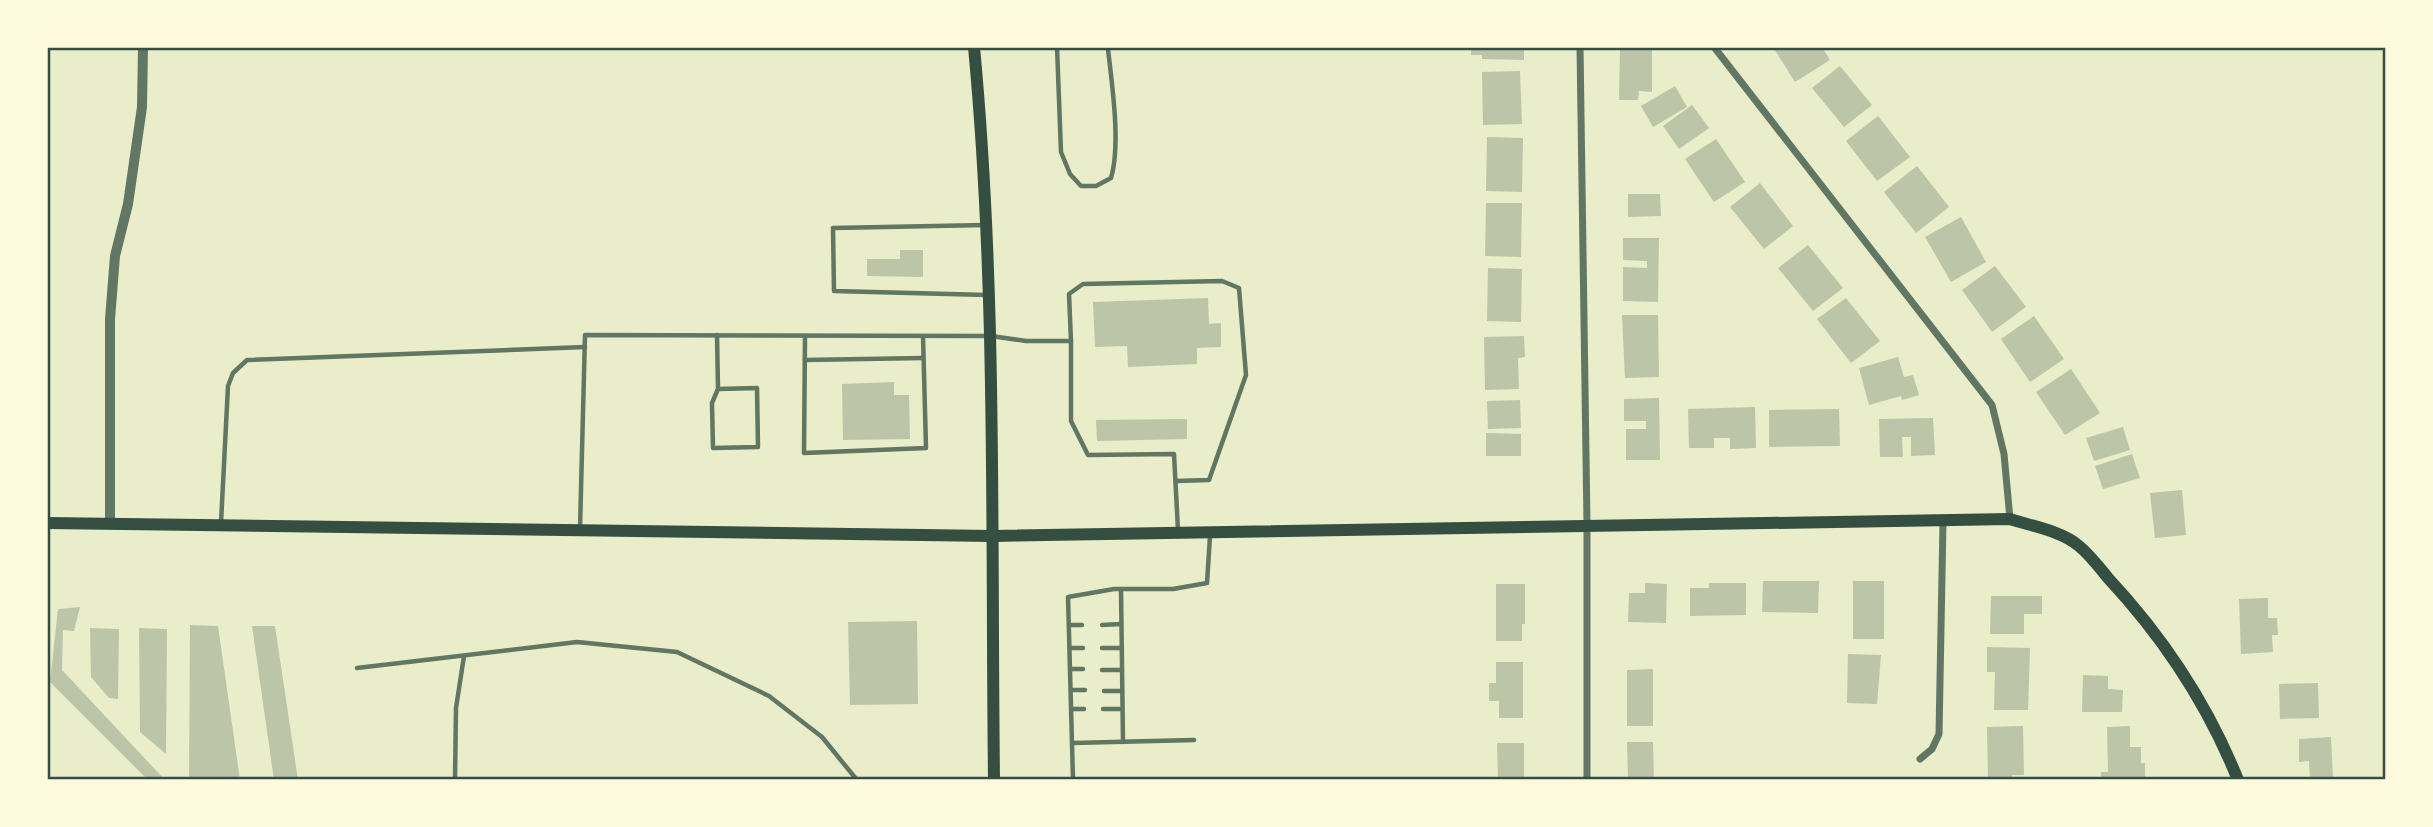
<svg xmlns="http://www.w3.org/2000/svg" width="2433" height="827" font-family="'PT Sans Narrow',sans-serif">
<style>
.building{fill:#bcc5a7}
.lines{fill:none;stroke-linecap:round;stroke-linejoin:round}
.service{stroke:#617663;stroke-width:4.5}
.minor{stroke:#617663;stroke-width:7}
.tertiary{stroke:#617663;stroke-width:10}
.secondary{stroke:#344e41;stroke-width:12}
.primary{stroke:#344e41;stroke-width:12}
.neatline{fill:none;stroke:#344e41;stroke-width:2.5}
</style>
<rect width="100%" height="100%" fill="#e9edc9"/>
<g class="building">
<path d="M1471,47H1524V60L1482,59V55H1471Z"/>
<path d="M1620,47H1652V92L1639,91L1638,100H1619Z"/>
<path d="M1773,47H1822L1830,60L1795,82Z"/>
<path d="M1840,66L1872,105L1844,127L1812,88Z"/>
<path d="M1520,71L1522,124L1483,125L1482,72Z"/>
<path d="M1675,86L1687,107L1653,127L1641,106Z"/>
<path d="M1692,105L1709,128L1679,149L1663,126Z"/>
<path d="M1878,116L1910,157L1877,181L1846,141Z"/>
<path d="M1487,137L1523,138L1522,192L1486,191Z"/>
<path d="M1716,139L1745,182L1714,202L1685,159Z"/>
<path d="M1917,166L1949,207L1916,233L1884,192Z"/>
<path d="M1760,183L1793,226L1764,249L1730,207Z"/>
<path d="M1628,194H1660L1661,216L1628,217Z"/>
<path d="M1486,203H1522L1521,257L1485,256Z"/>
<path d="M1961,217L1986,262L1951,282L1925,237Z"/>
<path d="M1623,238H1659L1658,302L1623,301V267L1647,268V261L1623,260Z"/>
<path d="M1808,245L1843,288L1813,311L1778,268Z"/>
<path d="M900,250H923V277L867,276V259H900Z"/>
<path d="M1995,266L2026,307L1992,332L1962,290Z"/>
<path d="M1488,268L1522,269L1521,322L1487,321Z"/>
<path d="M1208,298L1209,324L1221,323V347L1197,348V364L1128,367L1127,346L1095,347L1093,302Z"/>
<path d="M1846,298L1880,341L1851,363L1817,319Z"/>
<path d="M1622,315H1658L1659,377L1625,378Z"/>
<path d="M2034,316L2064,359L2030,382L2001,339Z"/>
<path d="M1524,336L1525,357L1518,358L1519,389L1485,390L1484,337Z"/>
<path d="M1898,357L1904,377L1913,375L1919,395L1902,400L1901,396L1869,405L1859,368Z"/>
<path d="M2071,369L2100,413L2065,435L2036,392Z"/>
<path d="M894,382V395H909L910,439L843,440L842,384Z"/>
<path d="M1659,398L1660,460H1626V429H1646V421H1624V399Z"/>
<path d="M1520,400L1521,428L1488,429L1487,401Z"/>
<path d="M1755,407L1756,448L1730,449V438H1714V448H1689L1688,409Z"/>
<path d="M1839,409L1840,446L1769,447V410Z"/>
<path d="M1933,418L1935,455L1911,456V437H1902L1903,457H1880L1879,419Z"/>
<path d="M1187,419V439L1097,441L1096,420Z"/>
<path d="M2123,427L2130,450L2094,461L2086,438Z"/>
<path d="M1486,433L1521,434V456H1486Z"/>
<path d="M2132,454L2140,478L2103,489L2095,466Z"/>
<path d="M2182,490L2186,535L2155,538L2150,493Z"/>
<path d="M1763,581H1819L1818,613L1762,612Z"/>
<rect x="1853" y="581" width="31" height="58"/>
<path d="M1645,583L1667,584L1666,623L1628,622L1629,593H1645Z"/>
<path d="M1709,583H1746V615L1690,616V588H1709Z"/>
<path d="M1496,584H1525V624H1522V641H1496Z"/>
<path d="M1991,596H2042V614H2024V634H1990Z"/>
<path d="M2268,598V618H2277L2278,635H2272L2273,652L2241,654L2239,599Z"/>
<path d="M80,607L74,631L63,630L62,670L165,780H148L50,682L58,609Z"/>
<path d="M917,621L918,704L850,705L848,622Z"/>
<path d="M190,625L218,626L240,780H189Z"/>
<path d="M252,626H275L298,780H274Z"/>
<path d="M90,628L119,629L118,699L109,698L91,677Z"/>
<path d="M139,628L167,629L166,754L140,732Z"/>
<path d="M1987,647L2030,648L2028,710H1994L1995,672H1987Z"/>
<path d="M1848,654L1881,655L1877,704L1847,703Z"/>
<path d="M1496,662H1523V718H1499V701H1489V683H1496Z"/>
<path d="M1653,669V726H1627V670Z"/>
<path d="M2083,675L2108,676V689L2123,690L2122,712H2082Z"/>
<path d="M2318,683L2319,718L2280,719L2279,684Z"/>
<path d="M2023,726L2024,775H2012V780H1988L1987,727Z"/>
<path d="M2130,726V747H2141V763H2145V780H2101V772H2108L2107,727Z"/>
<path d="M2331,737L2333,779L2310,780L2309,761L2299,762V739Z"/>
<path d="M1627,742H1653L1654,780H1628Z"/>
<path d="M1497,743H1524V780H1498Z"/>
</g>
<g class="lines">
<g class="service">
<path d="M1057,47L1061,152L1070,174L1081,186H1096L1111,178C1121,144 1112,85 1108,49L1106,47"/>
<path d="M986,225L833,228L834,291L987,295"/>
<path d="M717,335L718,389L712,403L713,448L758,447L757,388L718,389"/>
<path d="M805,336L804,453L926,448L923,336"/>
<path d="M1071,341L1069,294L1083,284L1222,281L1239,288L1246,375L1209,480L1176,481"/>
<path d="M805,360L923,358"/>
<path d="M221,523L228,386L233,373L247,360L585,347"/>
<path d="M580,529L585,335L991,336L1026,341H1071V421L1088,455L1174,454L1178,530"/>
<path d="M1121,589L1123,742"/>
<path d="M1069,625H1082"/>
<path d="M1102,625L1121,624"/>
<path d="M1070,648H1083"/>
<path d="M1102,648H1122"/>
<path d="M357,668L577,642L677,652L769,696L822,737L857,780"/>
<path d="M1070,669H1083"/>
<path d="M1102,670H1122"/>
<path d="M1071,690H1085"/>
<path d="M1104,691H1122"/>
<path d="M1071,709H1084"/>
<path d="M1103,709H1122"/>
<path d="M1072,743L1194,740"/>
<path d="M455,780L456,708L464,656"/>
<path d="M1073,780L1068,597L1114,589H1173L1207,583L1210,536"/>
</g>
<g class="minor">
<path d="M1580,47L1587,524V780"/>
<path d="M1714,47L1992,405L2004,454L2010,519"/>
<path d="M1920,759L1932,749L1939,734L1943,522"/>
</g>
<path class="tertiary" d="M110,523V319L115,256L128,204L142,107L143,47"/>
<path class="secondary" d="M47,523L993,536L2010,519C2032,526 2061,531 2079,546C2090,555 2099,567 2108,578C2163,637 2208,705 2238,780"/>
<path class="primary" d="M974,47C997,291 991,535 994,780"/>
</g>
<rect width="2433" height="827" fill="none" stroke="#fefae0" stroke-width="98"/>
<rect x="49" y="49" width="2335" height="729" class="neatline"/>
</svg>
